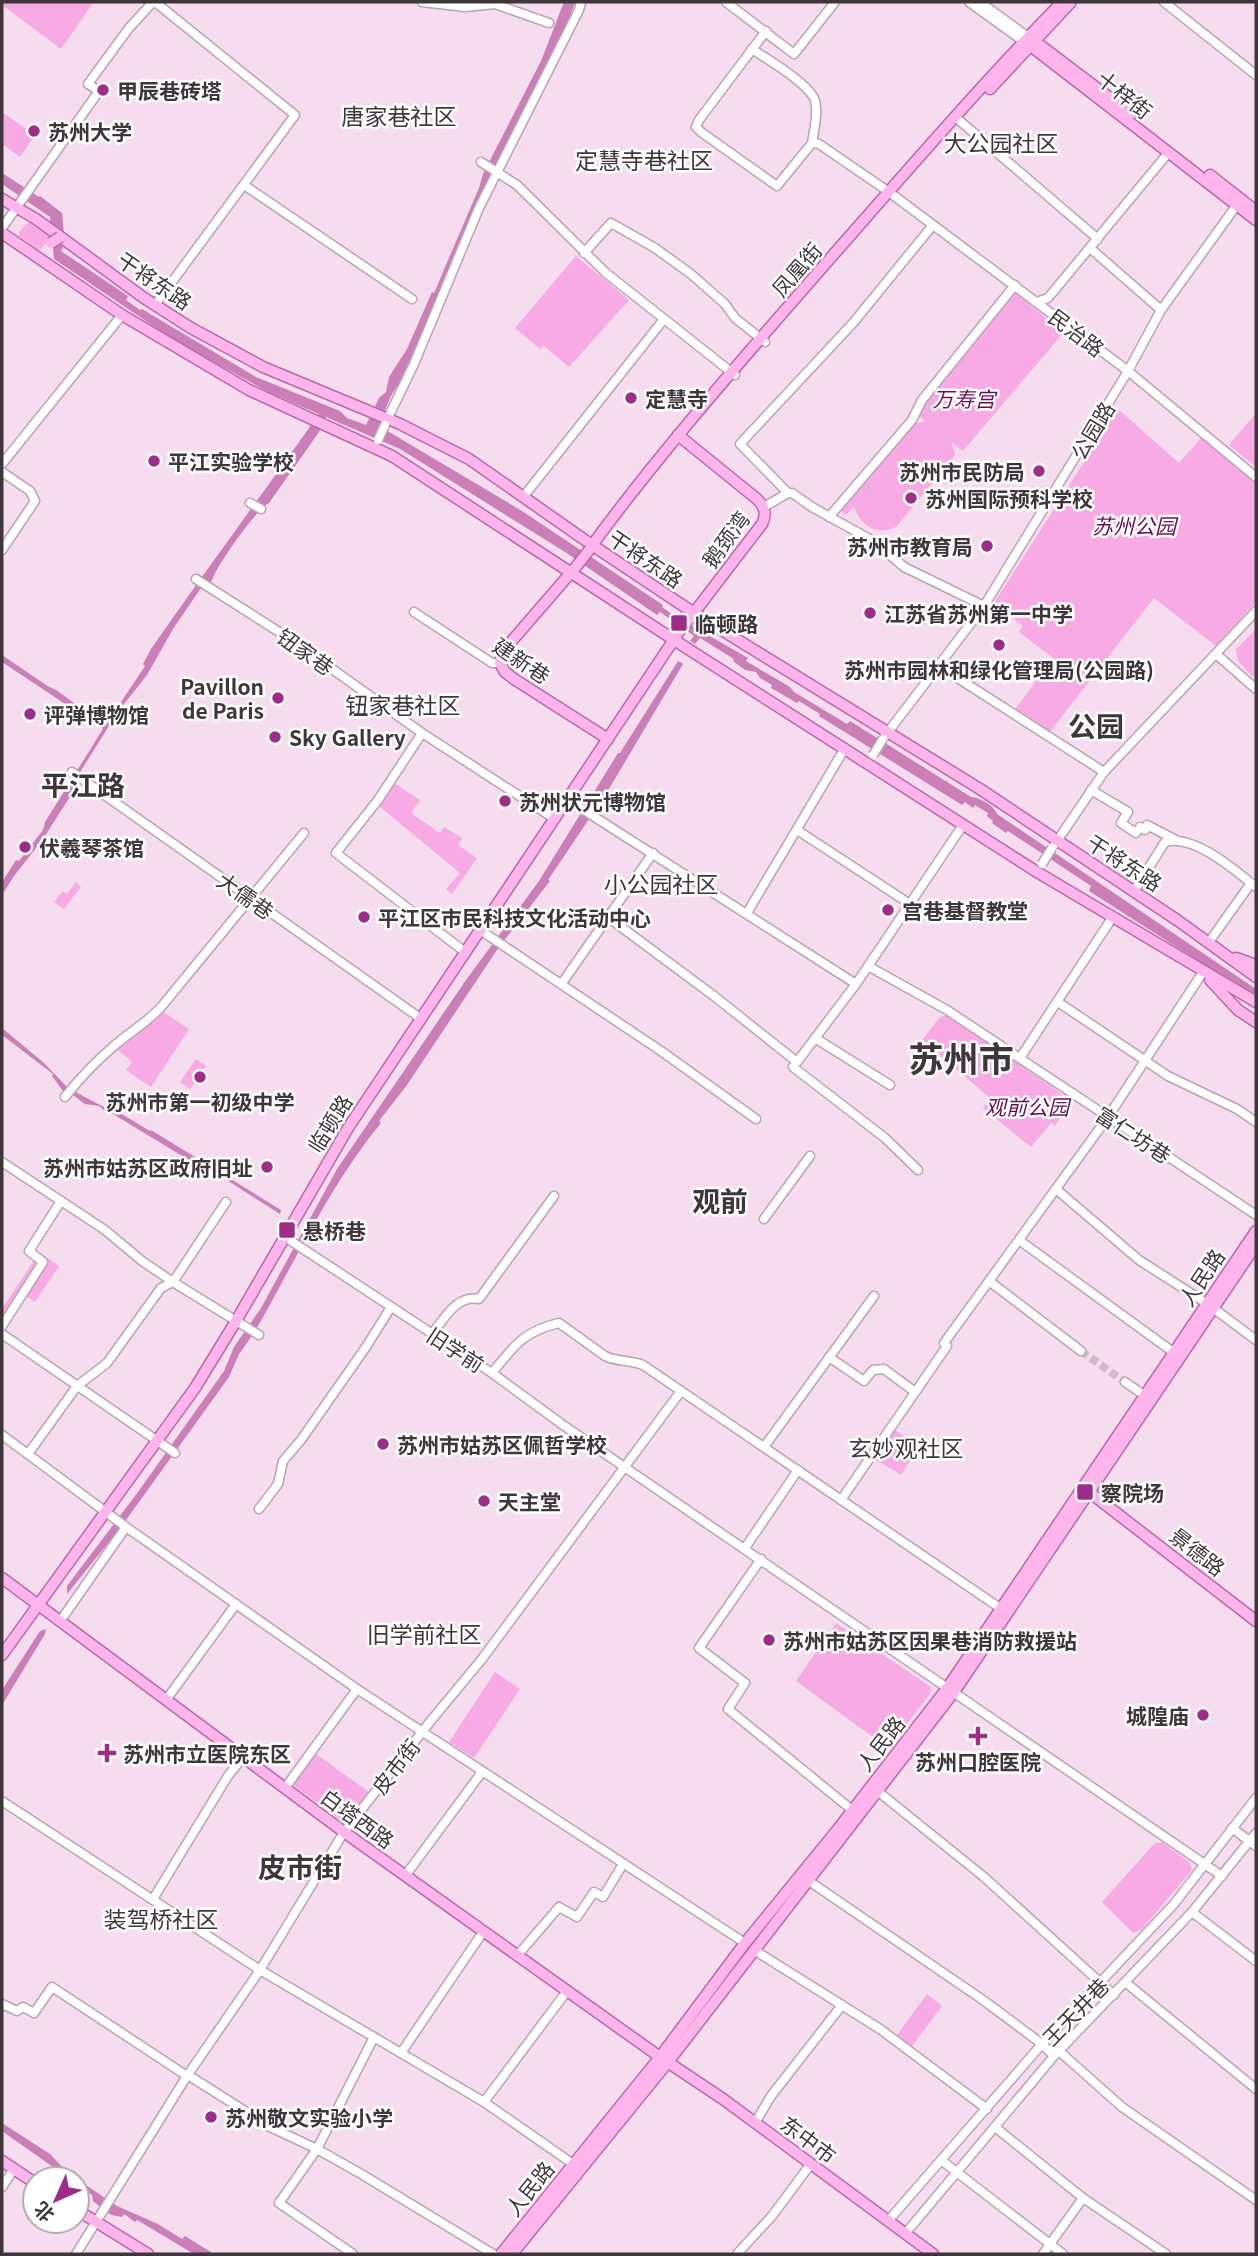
<svg xmlns="http://www.w3.org/2000/svg" width="1258" height="2256" font-family="Georgia,'Noto Sans SC',serif">
<style>
.green{fill:#f7aae3}
.water{fill:#ca7fb7}
.lines{fill:none;stroke-linecap:round;stroke-linejoin:round}
.minor-tunnel{stroke:#d1bbca;stroke-width:8;stroke-dasharray:8 4;stroke-linecap:butt}
.minor-casing{stroke:#baa3b4;stroke-width:11}
.major-casing{stroke:#b969a7;stroke-width:13}
.minor{stroke:#fff;stroke-width:8}
.major{stroke:#fdb5ec;stroke-width:10}
.minor-bridge-casing{stroke:#baa3b4;stroke-width:11;stroke-linecap:butt}
.major-bridge-casing{stroke:#b969a7;stroke-width:13;stroke-linecap:butt}
.minor-bridge{stroke:#fff;stroke-width:8}
.major-bridge{stroke:#fdb5ec;stroke-width:10}
.poi-dot{fill:#9e2d89;stroke:#fff;stroke-width:2.5}
.labels{text-anchor:middle;dominant-baseline:central;stroke-width:5;stroke-linejoin:round;paint-order:stroke}
.poi-label{font-size:21px;font-weight:bold;fill:#3f363c;stroke:#fff;text-anchor:start}
.street-label{font-size:21px;fill:#3f363c;stroke:#fff}
.park-label{font-size:21px;font-style:italic;fill:#690d59;stroke:#fff}
.neighbourhood-label{font-size:23px;fill:#3f363c;stroke:#fff}
.district-label{font-size:28px;font-weight:bold;fill:#3f363c;stroke:#fff}
.town-label{font-size:35px;font-weight:bold;fill:#3f363c;stroke:#fff}
</style>
<rect width="100%" height="100%" fill="#f5dcee"/>
<g class="green">
<path d="M2,2H90L93,3L61,49L2,5Z"/>
<path d="M2,112L35,135L20,157L2,144Z"/>
<path d="M29,222L48,236L49,239L41,249H37L19,236V232Z"/>
<path d="M576,256L629,300L569,367L543,345L540,349L515,328Z"/>
<path d="M1013,292L1064,332L963,451L952,443L955,454L953,458L896,527C876,536 861,526 854,507L846,515L840,510L910,425L925,421L913,411Z"/>
<path d="M1118,409L1179,463L1202,437L1256,482V602L1216,646L1154,598L1049,733L1014,711L1053,658L1019,632L1023,626L994,603Z"/>
<path d="M1256,413V467L1229,445Z"/>
<path d="M1256,629V680L1238,661L1236,649Z"/>
<path d="M394,783L420,800L411,813L440,833L444,827L462,838L458,845L477,858L452,894L446,889L460,873L379,806Z"/>
<path d="M76,882L81,887L64,909L54,902L63,891L67,894Z"/>
<path d="M162,1011L189,1029L151,1087L126,1070L132,1062L115,1047L150,1024Z"/>
<path d="M947,1015L1072,1101L1055,1126L1051,1123L1031,1147L983,1108L990,1098L922,1040L940,1017Z"/>
<path d="M196,1059L206,1066L190,1089L180,1082Z"/>
<path d="M33,1248L59,1266L35,1302L27,1297L3,1330L2,1309L33,1262L30,1253Z"/>
<path d="M895,1430L919,1446L901,1475L875,1459Z"/>
<path d="M836,1623L931,1687V1693L888,1748L796,1681Z"/>
<path d="M495,1672L520,1689L474,1758L449,1742Z"/>
<path d="M312,1751L369,1792L345,1823L289,1782Z"/>
<path d="M1162,1842L1190,1863L1192,1870L1142,1929L1133,1933L1102,1902L1154,1844Z"/>
<path d="M927,1994L942,2006L912,2046L897,2035Z"/>
</g>
<g class="water">
<path d="M564,2H575L558,50L446,280L399,384C389,395 385,412 379,426L522,511L663,605L662,607L673,615L748,658L746,661L790,687L794,692L847,724L850,721L971,797C980,798 993,804 997,814L1256,989V998L1089,891L1091,886L1008,831L1006,833L992,823L993,821L987,816L988,813L975,805L973,808L965,802L962,805L819,716L820,714L799,701L797,703L771,688L772,685L760,678L756,672L745,670L733,661L734,659L700,638L695,644L690,641L694,636L660,612L657,615L565,552L400,449L326,417L319,432L269,503C257,508 214,569 211,583L205,582L173,629L147,675L117,713L77,777L80,781L43,839L14,876L2,895V882L16,860L19,861L43,830L45,822L103,729L2,662V655L49,687C58,688 91,718 105,726L145,666L143,664L151,649C206,570 263,493 319,414L270,393L174,340L54,259L50,217L2,184V173L39,197L40,196L62,213L65,244L61,251L128,296L126,300L140,310L142,309L256,377L340,411L347,418L366,425L379,398L386,392L389,377L407,349L432,292L434,293L479,188L483,174L541,61Z"/>
<path d="M678,661L683,664L606,794L548,880L550,881L499,947L407,1085L379,1121L381,1123C329,1186 295,1262 254,1333L239,1354L229,1377L121,1527L67,1594V1586L138,1492L224,1371L234,1347L261,1308L337,1169L466,980L539,881L618,753H620Z"/>
<path d="M2,1028L44,1063L68,1088L113,1112L115,1110L150,1131L151,1130L281,1210L280,1214L219,1175L217,1177L108,1111L106,1112L99,1106L85,1104L73,1095L65,1094L52,1076L53,1074L2,1035Z"/>
<path d="M46,1629L45,1634L2,1705V1690L40,1631Z"/>
<path d="M2,2123L50,2154L68,2173L117,2206L158,2224L182,2239L185,2236L214,2254H194L137,2220L135,2222L124,2214L122,2217L111,2215L93,2201L92,2195L77,2184V2179H70L2,2131Z"/>
</g>
<g class="lines">
<path class="minor-tunnel" d="M1081,1351L1125,1382"/>
<g class="minor-casing">
<g id="minor">
<path d="M155,2L295,115L155,305"/>
<path d="M422,2L465,7L495,4L549,23"/>
<path d="M726,2L794,54L835,2"/>
<path d="M969,2L1023,41"/>
<path d="M980,2L1028,37"/>
<path d="M1164,2L1256,75"/>
<path d="M766,31L699,120L696,127L701,132L777,186L812,143L819,144L889,192L1128,371L1256,477"/>
<path d="M752,49C768,60 805,81 814,98C819,110 814,130 812,143"/>
<path d="M960,121L1098,239"/>
<path d="M481,162L517,185L606,273L735,375"/>
<path d="M244,185L412,299"/>
<path d="M2,228L99,91L88,84L129,28L153,2"/>
<path d="M1090,248L1161,310"/>
<path d="M584,253L611,223L655,248L691,274L725,304L735,318L765,342"/>
<path d="M1037,302L1048,298L1169,152"/>
<path d="M385,424L414,364L479,208L579,10L581,2"/>
<path d="M2,464L122,315"/>
<path d="M2,472L30,491L35,501L2,550"/>
<path d="M788,493L740,444L853,323L933,225"/>
<path d="M524,496L664,319"/>
<path d="M250,503L261,509"/>
<path d="M764,507L788,493H792L812,507L875,542L904,567L984,606"/>
<path d="M829,517L912,420L922,400L1015,285"/>
<path d="M196,579L290,639L422,733L555,819"/>
<path d="M414,612L492,663H500"/>
<path d="M1216,654L1256,689"/>
<path d="M939,666L1104,772"/>
<path d="M422,733L378,800L336,853L465,952"/>
<path d="M885,736L984,606L1128,371L1161,310L1239,202"/>
<path d="M72,772L420,1018"/>
<path d="M1091,790L1128,812L1121,823L1136,833L1140,827L1145,830L1147,825L1174,839"/>
<path d="M568,800L856,984"/>
<path d="M797,830L910,904"/>
<path d="M1055,844L1104,772L1256,611"/>
<path d="M1134,891L1165,842C1193,833 1236,871 1256,887"/>
<path d="M747,913L845,748"/>
<path d="M609,918L714,996L797,1062L856,984L963,825"/>
<path d="M480,930L661,1051L756,1119"/>
<path d="M1209,942L1251,883"/>
<path d="M868,966L947,1010L1256,1215"/>
<path d="M562,983L653,853"/>
<path d="M1058,1002L1168,1076L1237,1109L1256,1122"/>
<path d="M815,1038L890,1085"/>
<path d="M1020,1058L1112,918"/>
<path d="M793,1067L885,1138L918,1170"/>
<path d="M65,1097C80,1078 96,1061 115,1045C131,1031 148,1022 162,1006L304,833"/>
<path d="M2,1162L105,1230L142,1261L173,1282L259,1335"/>
<path d="M1056,1189L1139,1260L1206,1303"/>
<path d="M764,1219L810,1156"/>
<path d="M285,1237L492,1373L563,1425L1222,1876"/>
<path d="M1019,1240L1173,1352"/>
<path d="M989,1281L1081,1351"/>
<path d="M1213,1308L1256,1340"/>
<path d="M2,1326L43,1262L29,1251L61,1201"/>
<path d="M2,1334L175,1453"/>
<path d="M432,1334C445,1318 456,1295 479,1299L554,1196"/>
<path d="M944,1343L1108,1117L1203,972"/>
<path d="M829,1357L864,1381L873,1370L884,1369L915,1392"/>
<path d="M492,1373C514,1346 524,1331 559,1323L605,1356C617,1362 631,1360 643,1365L1000,1608"/>
<path d="M1125,1382L1144,1395"/>
<path d="M2,1435L126,1527L357,1689L745,1943"/>
<path d="M764,1447L874,1296"/>
<path d="M28,1454L77,1386L107,1363L161,1288L173,1282L226,1202"/>
<path d="M841,1500L947,1346"/>
<path d="M259,1509L278,1484L283,1461L301,1440L366,1347L391,1307"/>
<path d="M745,1548L798,1470"/>
<path d="M761,1559L699,1648L745,1683L728,1709L852,1810"/>
<path d="M61,1620L126,1527"/>
<path d="M166,1700L236,1604"/>
<path d="M285,1788L357,1689"/>
<path d="M875,1789L984,1877L1114,1995"/>
<path d="M2,1801L260,1970L484,2102L573,2164"/>
<path d="M1232,1828L1256,1846"/>
<path d="M405,1876L482,1772"/>
<path d="M809,1881L983,2000L1042,2044L1054,2056"/>
<path d="M153,1899L228,1776L243,1757"/>
<path d="M1192,1912L1256,1961"/>
<path d="M754,1950L880,2029L987,2109"/>
<path d="M517,1956L559,1907L577,1917L594,1892L603,1897L623,1864"/>
<path d="M1125,1982L1256,2089"/>
<path d="M2,2004L17,2011L23,2007L34,2013L52,1987L187,2076"/>
<path d="M1059,2051L1122,2107L1256,2200"/>
<path d="M401,2053L483,1932"/>
<path d="M188,2075L270,2127L317,2149L363,2175L493,2254"/>
<path d="M484,2102L567,1991"/>
<path d="M755,2123L771,2096L842,2005"/>
<path d="M995,2127L1083,2198L1166,2254"/>
<path d="M941,2160L1063,2254"/>
<path d="M2,2187L14,2169"/>
<path d="M888,2221L1042,2044L1174,1904L1256,1798"/>
<path d="M905,2234L1054,2056L1192,1912L1256,1833"/>
<path d="M76,2254L187,2076L260,1970L344,1832L429,1723L482,1659L681,1391"/>
<path d="M353,2254L279,2203L317,2149L374,2037"/>
<path d="M737,2254L772,2216L810,2165"/>
<path d="M1043,2254L1083,2198"/>
</g>
</g>
<g class="major-casing">
<g id="major">
<path d="M1032,39L1131,114"/>
<path d="M1027,43L1256,220"/>
<path d="M990,89L1071,2"/>
<path d="M1210,175L1256,211"/>
<path d="M2,199L36,219L144,298L191,328L263,367L400,424L469,459L592,545L694,613L980,789L1177,920L1256,977"/>
<path d="M2,233L122,315L249,390L392,456L685,647L1037,872L1256,1002"/>
<path d="M678,435L757,499C765,507 767,514 762,524L690,618"/>
<path d="M590,548C661,451 741,361 820,270C899,180 979,87 1062,2"/>
<path d="M574,569L504,650L500,663L505,672L514,679L608,739"/>
<path d="M1236,958L1256,965"/>
<path d="M1210,980L1238,1010L1256,1022"/>
<path d="M1088,1491L1256,1621"/>
<path d="M2,1578L344,1832L660,2057L723,2099L933,2254"/>
<path d="M2,1655L195,1388L236,1321L348,1128L677,635"/>
<path d="M2,2161L35,2183"/>
<path d="M77,2210L148,2254"/>
<path d="M501,2254L660,2057L745,1943L838,1829L948,1687L1256,1231"/>
<path d="M512,2254L668,2062L954,1692L1256,1245"/>
</g>
</g>
<use href="#minor" class="minor"/>
<use href="#major" class="major"/>
<g class="minor-bridge-casing">
<g id="minor-bridge">
<path d="M378,440L385,425"/>
<path d="M873,755L883,739"/>
<path d="M1042,864L1052,848"/>
</g>
</g>
<g class="major-bridge-casing">
<g id="major-bridge">
<path d="M51,243L60,237"/>
<path d="M575,568L590,549"/>
<path d="M677,634L690,618"/>
</g>
</g>
<use href="#minor-bridge" class="minor-bridge"/>
<use href="#major-bridge" class="major-bridge"/>
</g>
<g class="poi-dot">
<circle cx="103" cy="90" r="7"/>
<circle cx="34" cy="131" r="7"/>
<circle cx="631" cy="398" r="7"/>
<circle cx="154" cy="461" r="7"/>
<circle cx="1039" cy="471" r="7"/>
<circle cx="911" cy="498" r="7"/>
<circle cx="987" cy="546" r="7"/>
<circle cx="870" cy="613" r="7"/>
<rect x="670" y="614" width="18" height="18" rx="3.5"/>
<circle cx="999" cy="645" r="7"/>
<circle cx="278" cy="698" r="7"/>
<circle cx="30" cy="714" r="7"/>
<circle cx="275" cy="737" r="7"/>
<circle cx="505" cy="801" r="7"/>
<circle cx="25" cy="847" r="7"/>
<circle cx="888" cy="910" r="7"/>
<circle cx="364" cy="917" r="7"/>
<circle cx="200" cy="1077" r="7"/>
<circle cx="267" cy="1167" r="7"/>
<rect x="278" y="1221" width="18" height="18" rx="3.5"/>
<circle cx="383" cy="1444" r="7"/>
<rect x="1076" y="1483" width="18" height="18" rx="3.5"/>
<circle cx="484" cy="1501" r="7"/>
<circle cx="769" cy="1640" r="7"/>
<circle cx="1203" cy="1715" r="7"/>
<path d="M974.5 1725.5h7v7h7v7h-7v7h-7v-7h-7v-7h7z"/>
<path d="M103.5 1742.5h7v7h7v7h-7v7h-7v-7h-7v-7h7z"/>
<circle cx="211" cy="2117" r="7"/>
</g>
<g class="labels">
<g class="poi-label">
<text x="117" y="90">甲辰巷砖塔</text>
<text x="48" y="131">苏州大学</text>
<text x="645" y="398">定慧寺</text>
<text x="168" y="461">平江实验学校</text>
<text x="1025" y="471" text-anchor="end">苏州市民防局</text>
<text x="925" y="498">苏州国际预科学校</text>
<text x="973" y="546" text-anchor="end">苏州市教育局</text>
<text x="884" y="613">江苏省苏州第一中学</text>
<text x="695" y="623">临顿路</text>
<text x="999" y="669" text-anchor="middle">苏州市园林和绿化管理局(公园路)</text>
<text x="264" y="686" text-anchor="end">Pavillon<tspan x="264" dy="24">de Paris</tspan></text>
<text x="44" y="714">评弹博物馆</text>
<text x="289" y="737">Sky Gallery</text>
<text x="519" y="801">苏州状元博物馆</text>
<text x="39" y="847">伏羲琴茶馆</text>
<text x="902" y="910">宫巷基督教堂</text>
<text x="378" y="917">平江区市民科技文化活动中心</text>
<text x="200" y="1101" text-anchor="middle">苏州市第一初级中学</text>
<text x="253" y="1167" text-anchor="end">苏州市姑苏区政府旧址</text>
<text x="303" y="1230">悬桥巷</text>
<text x="397" y="1444">苏州市姑苏区佩哲学校</text>
<text x="1101" y="1492">察院场</text>
<text x="498" y="1501">天主堂</text>
<text x="783" y="1640">苏州市姑苏区因果巷消防救援站</text>
<text x="1189" y="1715" text-anchor="end">城隍庙</text>
<text x="123" y="1753">苏州市立医院东区</text>
<text x="978" y="1761" text-anchor="middle">苏州口腔医院</text>
<text x="225" y="2117">苏州敬文实验小学</text>
</g>
<g class="street-label">
<text transform="translate(1125 94) rotate(38)">十梓街</text>
<text transform="translate(796 269) rotate(-49)">凤凰街</text>
<text transform="translate(155 280) rotate(34)">干将东路</text>
<text transform="translate(1077 332) rotate(37)">民治路</text>
<text transform="translate(1092 430) rotate(-59)">公园路</text>
<text transform="translate(725 539) rotate(-54)">鹅颈湾</text>
<text transform="translate(646 558) rotate(34)">干将东路</text>
<text transform="translate(306 651) rotate(35)">钮家巷</text>
<text transform="translate(522 660) rotate(34)">建新巷</text>
<text transform="translate(1125 862) rotate(33)">干将东路</text>
<text transform="translate(246 895) rotate(35)">大儒巷</text>
<text transform="translate(329 1123) rotate(-58)">临顿路</text>
<text transform="translate(1134 1134) rotate(33)">富仁坊巷</text>
<text transform="translate(1201 1277) rotate(-56)">人民路</text>
<text transform="translate(456 1349) rotate(33)">旧学前</text>
<text transform="translate(1198 1551) rotate(38)">景德路</text>
<text transform="translate(880 1743) rotate(-52)">人民路</text>
<text transform="translate(395 1766) rotate(-52)">皮市街</text>
<text transform="translate(358 1818) rotate(36)">白塔西路</text>
<text transform="translate(1075 2011) rotate(-46)">王天井巷</text>
<text transform="translate(809 2139) rotate(37)">东中市</text>
<text transform="translate(529 2188) rotate(-51)">人民路</text>
</g>
<g class="park-label">
<text x="964" y="398">万寿宫</text>
<text x="1134" y="525">苏州公园</text>
<text x="1027" y="1106">观前公园</text>
</g>
<g class="neighbourhood-label">
<text x="399" y="115">唐家巷社区</text>
<text x="1001" y="142">大公园社区</text>
<text x="644" y="159">定慧寺巷社区</text>
<text x="403" y="704">钮家巷社区</text>
<text x="661" y="883">小公园社区</text>
<text x="906" y="1447">玄妙观社区</text>
<text x="424" y="1633">旧学前社区</text>
<text x="161" y="1918">装驾桥社区</text>
</g>
<g class="district-label">
<text x="1096" y="725">公园</text>
<text x="83" y="784">平江路</text>
<text x="720" y="1200">观前</text>
<text x="300" y="1866">皮市街</text>
</g>
<g class="town-label">
<text x="961" y="1056">苏州市</text>
</g>
</g>
<rect width="1258" height="2256" fill="none" stroke="#3f363c" stroke-width="7"/>
<g transform="translate(56 2200) rotate(225)"><circle r="33" fill="#ffffff" stroke="#b2afb1" stroke-width="2"/>
<path d="M0-5L12 26L0 18L-12 26Z" fill="#9e2d89"/>
<text y="-10" font-size="19" font-weight="bold" text-anchor="middle" fill="#3f363c">北</text>
</g>
</svg>
